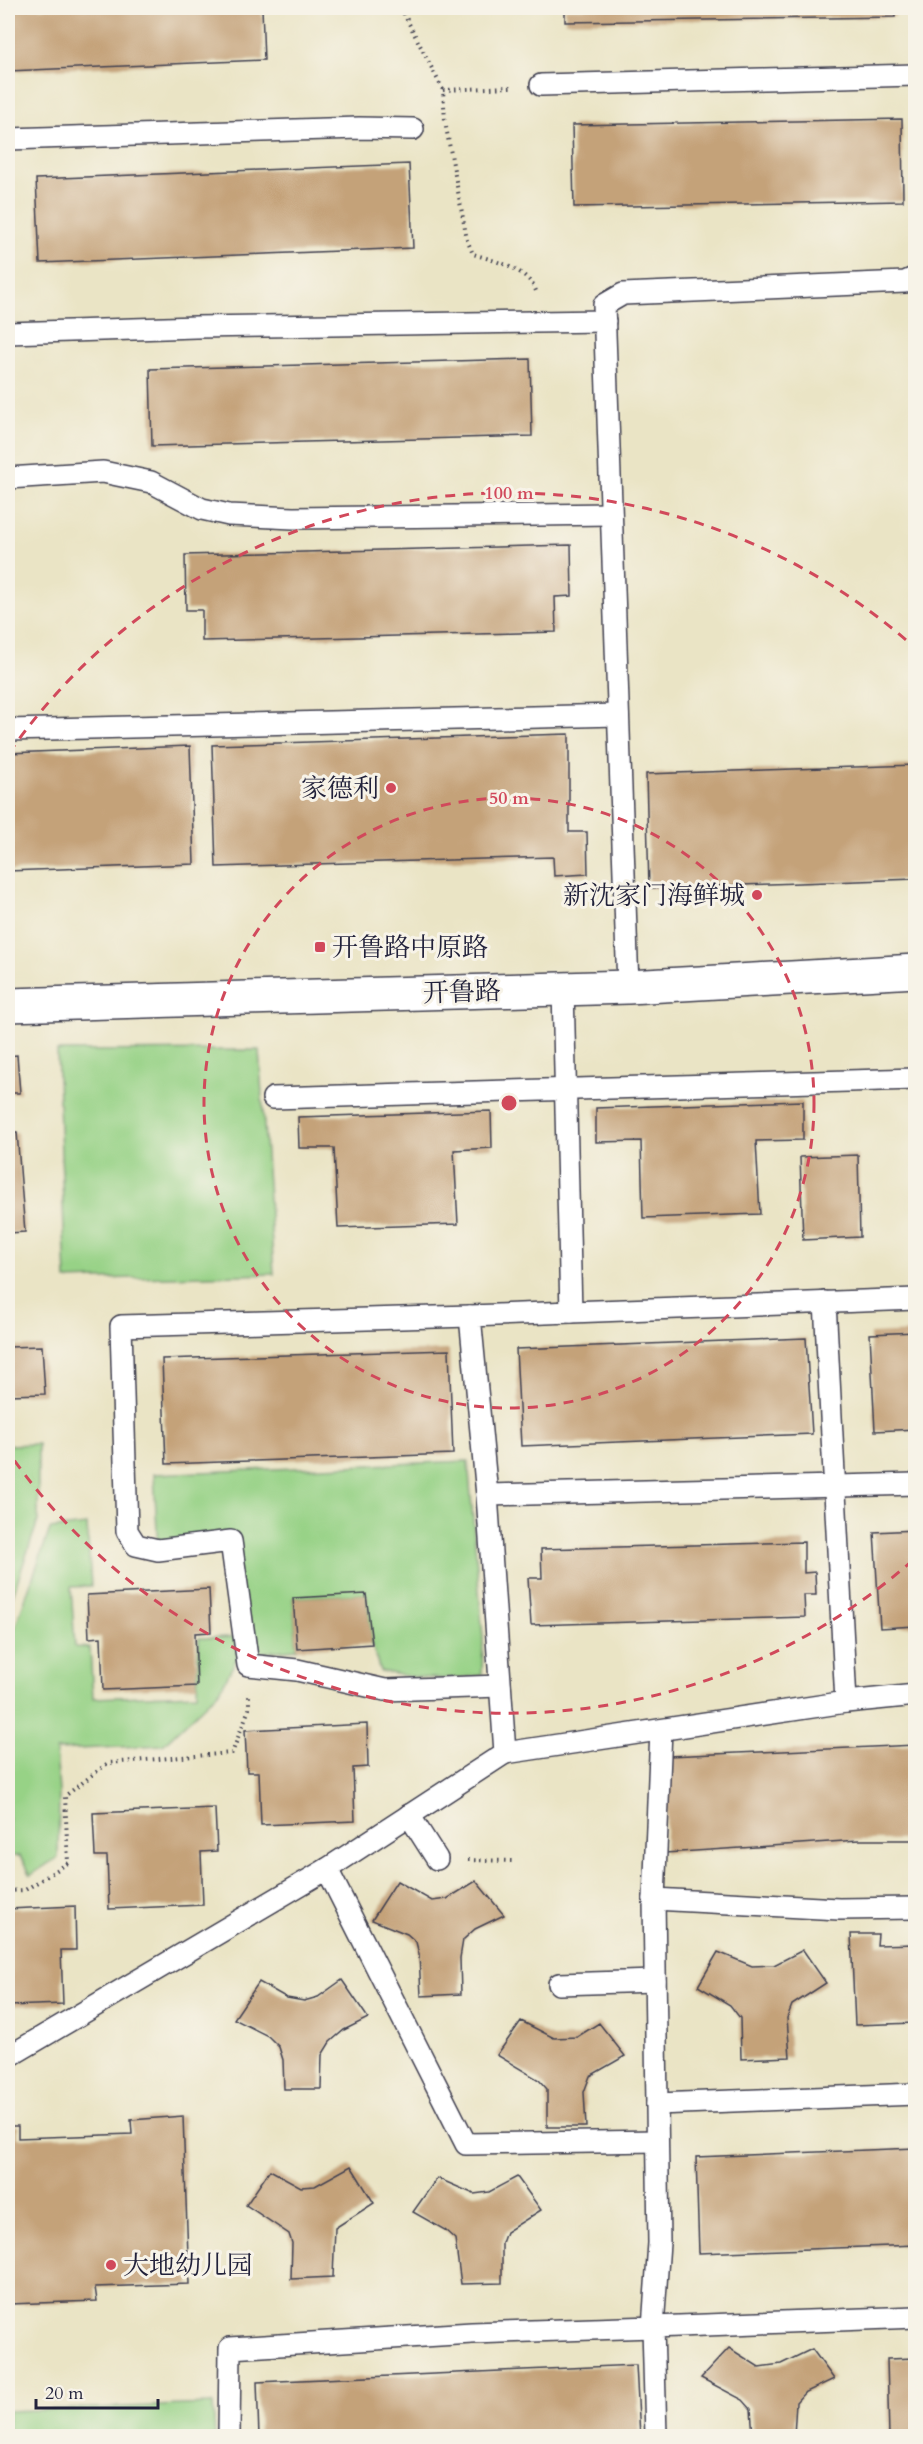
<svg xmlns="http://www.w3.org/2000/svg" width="923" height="2444" font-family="Cardo,'Noto Serif SC',serif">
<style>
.green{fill:#97d286;stroke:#5c7a60;stroke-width:1.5}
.building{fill:#c4a279}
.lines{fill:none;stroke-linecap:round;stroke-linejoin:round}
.service-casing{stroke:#403f50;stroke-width:24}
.tertiary-casing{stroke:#403f50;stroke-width:36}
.path{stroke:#403f50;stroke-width:4;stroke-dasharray:1.5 4.5;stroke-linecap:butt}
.service{stroke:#fff;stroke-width:21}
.tertiary{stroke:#fff;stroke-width:33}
.ring{fill:none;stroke:#d1495b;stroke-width:3;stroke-dasharray:10 8}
.poi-dot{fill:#d1495b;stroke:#f7f3e8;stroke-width:2}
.labels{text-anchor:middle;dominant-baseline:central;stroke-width:6;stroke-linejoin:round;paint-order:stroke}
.poi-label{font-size:26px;fill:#22223b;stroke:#f7f3e8;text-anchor:end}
.street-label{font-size:26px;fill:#22223b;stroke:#f7f3e8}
.centre{fill:#d1495b;stroke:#f7f3e8;stroke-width:3}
.ring-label{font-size:18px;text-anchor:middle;font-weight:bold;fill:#d1495b;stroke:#f7f3e8;stroke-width:6;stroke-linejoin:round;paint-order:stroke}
</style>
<rect width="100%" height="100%" fill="#f7f3e8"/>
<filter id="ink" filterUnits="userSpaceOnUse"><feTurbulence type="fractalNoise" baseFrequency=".0167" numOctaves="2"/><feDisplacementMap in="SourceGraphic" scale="12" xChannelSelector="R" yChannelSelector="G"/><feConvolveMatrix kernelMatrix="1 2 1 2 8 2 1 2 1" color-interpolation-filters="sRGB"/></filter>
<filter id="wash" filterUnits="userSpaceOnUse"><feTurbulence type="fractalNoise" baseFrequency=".008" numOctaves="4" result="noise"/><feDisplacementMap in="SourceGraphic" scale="24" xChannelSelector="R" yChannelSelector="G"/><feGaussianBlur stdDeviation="1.35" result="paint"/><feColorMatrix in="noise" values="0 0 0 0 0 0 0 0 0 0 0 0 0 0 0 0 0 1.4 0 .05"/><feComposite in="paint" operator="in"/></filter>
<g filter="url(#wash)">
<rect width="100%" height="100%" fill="#eae4c5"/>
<g class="green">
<path d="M259,1050L274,1274L66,1280L57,1051Z"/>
<path d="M38,1444V1521L8,1609V1445Z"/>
<path d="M468,1461L483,1638L482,1675C448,1681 414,1679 380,1671L372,1644L366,1594L293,1598L297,1649L246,1654L231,1542L158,1550L154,1474Z"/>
<path d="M87,1525L91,1586L71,1587L75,1647L90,1648L93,1698L197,1694L199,1638L236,1637L237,1658L220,1690L163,1745L56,1750L59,1792L58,1857L31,1875L20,1856H8V1647L50,1529Z"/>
<path d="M213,2404L215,2436H8V2411Z"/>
</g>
<g id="blocks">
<g class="building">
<path d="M8,8H262L264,60L8,71Z"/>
<path d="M565,8H895V17L565,22Z"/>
<path d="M902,119L903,201L574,207L572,125Z"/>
<path d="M409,164L413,248L40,263L36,179Z"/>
<path d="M530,359L532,436L152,446L150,369Z"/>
<path d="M571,545L572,596L555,597L556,632L202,641V610H186L185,555Z"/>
<path d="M569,734V832H587L588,874L554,876L553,857L216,867L212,745Z"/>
<path d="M190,746L194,864L8,871V753Z"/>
<path d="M916,765V879L649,888L646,774Z"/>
<path d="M17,1055L20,1093H8V1056Z"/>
<path d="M803,1101V1140L756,1141L760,1214L643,1218L641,1141L596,1142V1108Z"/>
<path d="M491,1111L492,1148L454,1150L458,1224L338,1228L334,1148H299L298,1117Z"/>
<path d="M8,1132H17L25,1232L8,1233Z"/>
<path d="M858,1155L860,1237L803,1240L800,1157Z"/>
<path d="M916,1332V1429L875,1431L870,1334Z"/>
<path d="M806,1338L812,1434L521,1446L516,1349Z"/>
<path d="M42,1346L45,1394L8,1395V1347Z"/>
<path d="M449,1350L453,1454L166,1464L162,1359Z"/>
<path d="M916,1530V1626L880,1628L874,1532Z"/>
<path d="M804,1542V1573L815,1572L816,1595H804L805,1617L531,1625L528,1578H542L541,1549Z"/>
<path d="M209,1589L211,1632L195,1633L197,1686L103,1690L101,1637L89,1638L87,1595Z"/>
<path d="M366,1594L372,1644L297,1649L293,1598Z"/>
<path d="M367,1724L368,1767L353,1768L355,1821L261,1825L259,1772H247L245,1730Z"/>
<path d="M916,1745V1840H859L665,1853L669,1756Z"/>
<path d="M215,1808L217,1851L201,1852L203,1905L109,1909L107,1856H95L93,1813Z"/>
<path d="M397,1881L432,1901L447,1899L476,1881L504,1915L475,1929L463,1940L460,1958L461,1994L421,1996L419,1954L416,1942L407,1934L372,1920Z"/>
<path d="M75,1906L76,1950H61L63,2004L8,2006V1909Z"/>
<path d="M851,1934H878L877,1945L916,1944V2023L855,2025Z"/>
<path d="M803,1950L826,1983L792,2005L787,2018L790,2057L741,2059L740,2018L730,2005L698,1986L718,1952L752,1966L774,1965Z"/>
<path d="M342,1980L368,2018L344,2030L330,2042L322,2055L321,2089H284L283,2060L279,2047L268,2036L234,2019L259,1982L287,1998L304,2001L318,1997Z"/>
<path d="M521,2021L554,2038L577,2037L599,2023L625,2056L590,2076L584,2092L586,2127H547V2089L539,2080L497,2055Z"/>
<path d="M183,2116L189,2284L95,2287L97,2301L8,2304V2126H18V2138L132,2134L131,2120Z"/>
<path d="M916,2148V2245L699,2253L696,2157Z"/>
<path d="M351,2166L374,2203L335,2228L333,2277L291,2279L292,2243L289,2234L246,2205L270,2170L301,2187L315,2186Z"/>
<path d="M517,2177L541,2210L506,2232L502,2243V2283L461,2284L455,2239L445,2230L413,2212L437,2178L474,2194L489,2192Z"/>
<path d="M729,2348L759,2367L781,2364L812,2349L834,2379L804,2393L796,2402L794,2436H753L751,2409L743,2400L701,2378Z"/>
<path d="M916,2358V2436H889L887,2359Z"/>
<path d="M636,2365L640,2436H259L257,2382Z"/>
</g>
</g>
</g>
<g filter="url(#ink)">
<use href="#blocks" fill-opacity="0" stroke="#403f50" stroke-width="1.5"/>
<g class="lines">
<g class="service-casing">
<g id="service">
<path d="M541,85L916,75"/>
<path d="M8,139L359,128L413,129"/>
<path d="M8,333L196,327L605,321"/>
<path d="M8,478L103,472L151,482L202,509L229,515L293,518L611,514"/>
<path d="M8,730L618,715"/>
<path d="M628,987L604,305L623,294L905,282L916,277"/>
<path d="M273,1098L916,1079"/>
<path d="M825,1302L846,1702"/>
<path d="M571,1312L916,1299"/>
<path d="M470,1316L121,1326L127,1531L136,1545L158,1550L231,1541L248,1665L297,1670L385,1690L500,1686"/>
<path d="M487,1495L916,1484"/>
<path d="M505,1753L846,1702L916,1695"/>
<path d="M409,1815L437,1859"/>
<path d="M327,1869L466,2144L657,2141"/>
<path d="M654,1899L839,1909L916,1908"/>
<path d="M559,1984L655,1981"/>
<path d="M8,2057L327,1869L505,1753L487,1495L470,1316L571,1312L563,989"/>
<path d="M657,2104L916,2094"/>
<path d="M229,2436L230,2348L472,2333L653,2327L659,2243L654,1899L661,1730"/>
<path d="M656,2436L653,2327L916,2317"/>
</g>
</g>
<g class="tertiary-casing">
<path id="tertiary" d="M8,1005L628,987L916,971"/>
</g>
<g class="path">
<path d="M401,8L443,90L445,120"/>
<path d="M443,90L511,87"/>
<path d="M446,127L467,240L473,254C495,261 527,268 536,291"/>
<path d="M468,1860L515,1861"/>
<path d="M8,1891L25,1890L68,1863L65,1796L108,1763L232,1753L249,1709V1695"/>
</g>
<use href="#service" class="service"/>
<use href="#tertiary" class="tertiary"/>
</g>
</g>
<g class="ring">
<circle cx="509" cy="1103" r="305"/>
<path d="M913 1560A610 610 0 0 1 9 1453M9 753A610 610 0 0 1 913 646"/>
</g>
<g class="poi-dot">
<circle cx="391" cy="788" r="6"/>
<circle cx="757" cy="895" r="6"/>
<rect x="314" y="941" width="12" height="12" rx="3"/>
<circle cx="111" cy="2265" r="6"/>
</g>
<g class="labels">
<g class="poi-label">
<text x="379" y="788">家德利</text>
<text x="745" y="895">新沈家门海鲜城</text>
<text x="332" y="947" text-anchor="start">开鲁路中原路</text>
<text x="123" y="2265" text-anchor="start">大地幼儿园</text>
</g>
<g class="street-label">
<text transform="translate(462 992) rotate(-2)">开鲁路</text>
</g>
</g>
<circle cx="509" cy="1103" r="9" class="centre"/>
<g class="ring-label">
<text x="509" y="499">100 m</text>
<text x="509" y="804">50 m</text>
</g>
<rect width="923" height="2444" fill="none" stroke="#f7f3e8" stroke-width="30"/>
<path d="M36 2399v9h122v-9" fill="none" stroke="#22223b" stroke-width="3"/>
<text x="45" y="2399" font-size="18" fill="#22223b" stroke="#f7f3e8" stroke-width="4.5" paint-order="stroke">20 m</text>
</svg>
